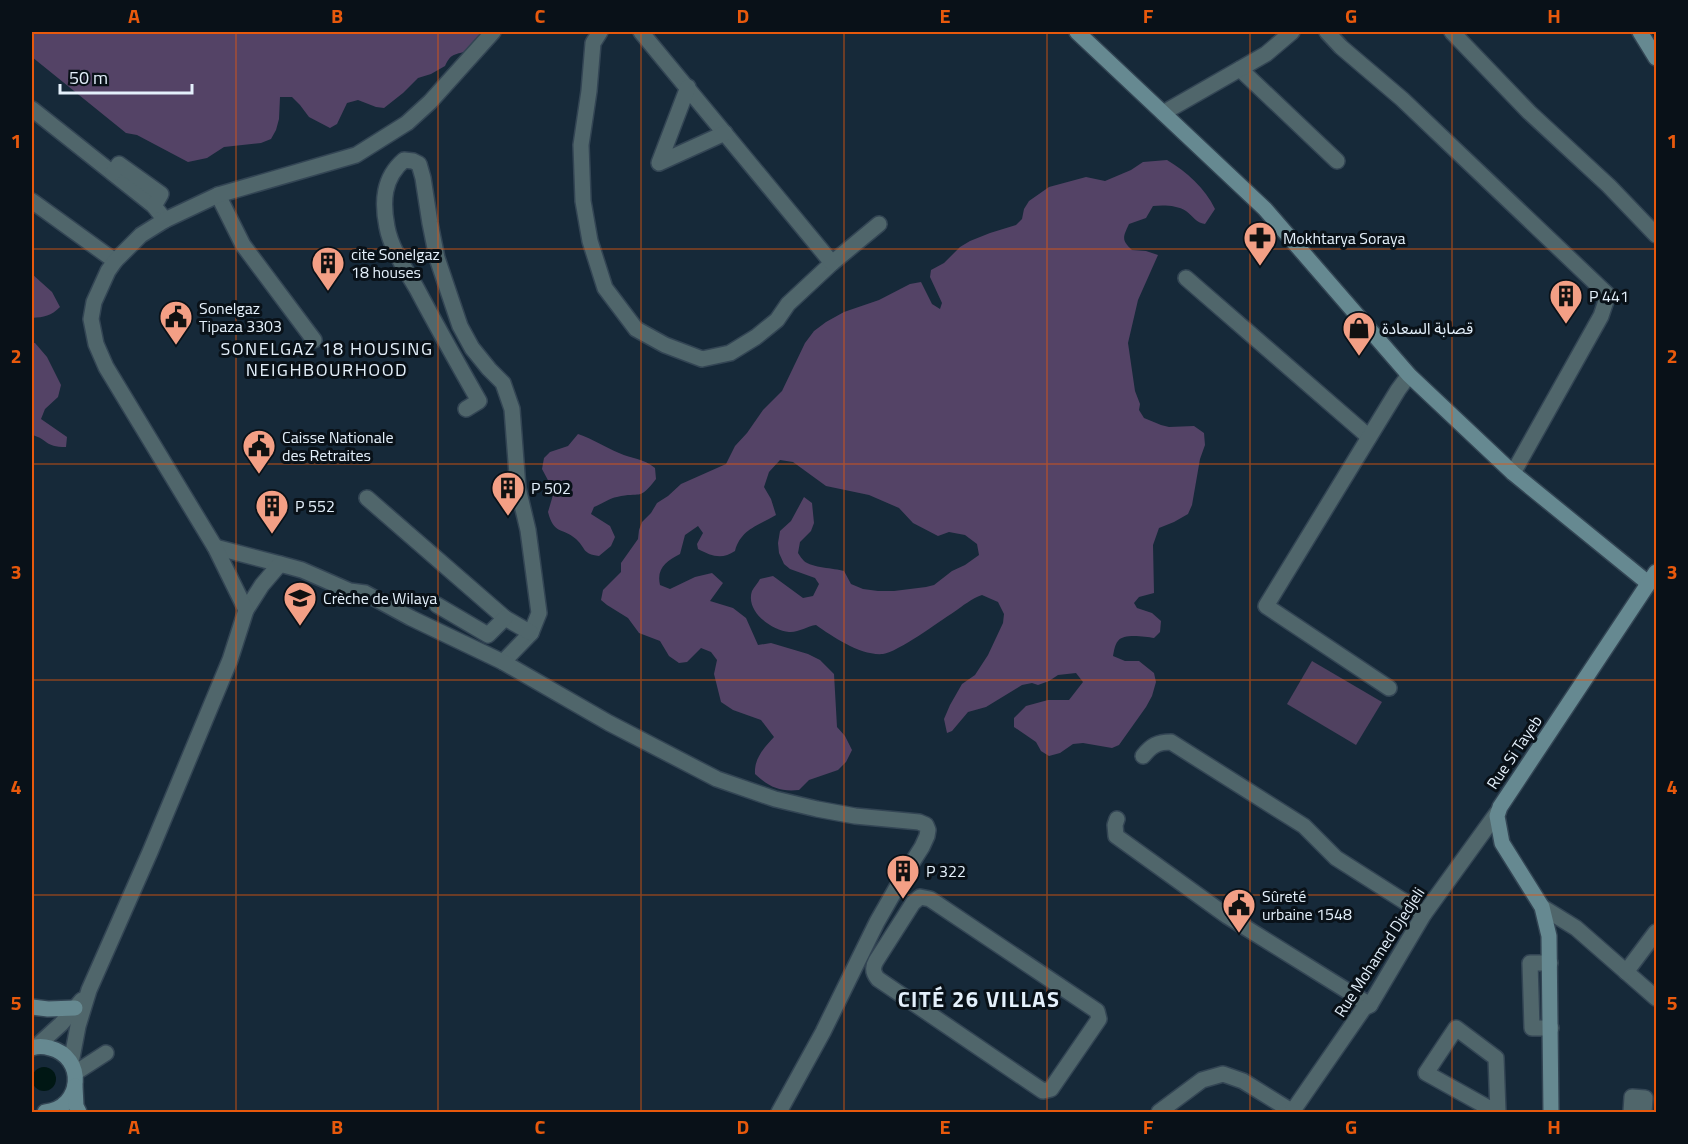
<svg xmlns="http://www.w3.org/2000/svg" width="1688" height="1144" font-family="'Titillium Web','Noto Sans Arabic',sans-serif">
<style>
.green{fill:#504160}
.forest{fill:#544366}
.water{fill:#001714}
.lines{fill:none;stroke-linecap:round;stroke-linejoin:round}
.street-casing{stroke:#334554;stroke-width:18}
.secondary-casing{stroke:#334554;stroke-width:18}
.street{stroke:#50666b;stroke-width:15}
.secondary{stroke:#668991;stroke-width:15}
.grid{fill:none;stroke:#e8590c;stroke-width:1.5;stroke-opacity:0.55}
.labels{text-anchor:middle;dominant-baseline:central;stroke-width:6;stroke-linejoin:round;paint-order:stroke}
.poi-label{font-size:16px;fill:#e4f0fb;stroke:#091118;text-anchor:start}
.street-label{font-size:16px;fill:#e4f0fb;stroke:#091118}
.neighbourhood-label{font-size:18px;letter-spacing:1.5px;fill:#e4f0fb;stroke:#091118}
.district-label{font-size:22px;font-weight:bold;letter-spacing:1.5px;fill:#e4f0fb;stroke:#091118}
.neatline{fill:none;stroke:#e8590c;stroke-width:2}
.grid-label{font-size:20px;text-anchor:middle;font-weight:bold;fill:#e8590c}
</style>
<rect width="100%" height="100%" fill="#162939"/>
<path class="green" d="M1312,661L1382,702L1356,745L1287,704Z"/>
<g class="forest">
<path d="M32,32H485C481,37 475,47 468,50C456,56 452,51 445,66L431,74L418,78L403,93L384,108L376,107L358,100L347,103L337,124L330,128L309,117L300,105L292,97H280L279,119L276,130L271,139L261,143L224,147L207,158L188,162L137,135L126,133L32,57Z"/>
<path d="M1167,160C1187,172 1205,188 1215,209L1205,224C1196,223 1193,216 1186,211C1177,205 1163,205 1153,206L1146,218L1129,224C1123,237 1121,240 1132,250L1146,251L1158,255L1138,300L1128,343L1135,391L1140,404L1139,410L1144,418L1161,425L1169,427L1194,426L1204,433L1205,445L1200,459L1192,505L1188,514L1174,522L1159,528L1153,545L1154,593L1139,597L1134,603L1137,608L1152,613L1161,621L1160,632L1154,638C1145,637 1124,633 1118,641C1115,644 1114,651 1113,656L1125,661H1139L1154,673L1156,682L1152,696L1146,707L1119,745L1112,748L1083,743L1073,744L1060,753L1049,756L1041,751L1036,742L1014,727V718L1026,706L1048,700H1069L1083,682L1076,673L1058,675L1049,681L1038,685L1032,683L1022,685L986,707L968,712L952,731L947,733L944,719L950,705L962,684L975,675L988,655L1003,623L1004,614L998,602L982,595C971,599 964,605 954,612C940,621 898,652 883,654C861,656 833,637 816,625C807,626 798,633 789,632C772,631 745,611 752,591C754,587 758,583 760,579L773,576L803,598L813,596L819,584L815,578L790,569L784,564L779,553L778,543L780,531L791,521L804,497L812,503L814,523L811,531L800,542L798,553C800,556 802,559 804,561C812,568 834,568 844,571L851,584L863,589L878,591H894L926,587L934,585L952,571L965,565L979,555L977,544L965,535L949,532L938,536L913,523L899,508L869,495L826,486L793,462L780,460L769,472L764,487L771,499L776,515C758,526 741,529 735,551C722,560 711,556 698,549L697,544L703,533L698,526L685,535L680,554C667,561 656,568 660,585L670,589L695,577L712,573L723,583L710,601L733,608L746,618L758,645L771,643L808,654L820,660L834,674L837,727L845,736L852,750L846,762L838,770L809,780L799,790C780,792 769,787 755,774C754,758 764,748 774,737L761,720L733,710L721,702L714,674L717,660L711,652L701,648L687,662L679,663L669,656L660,641L639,633L628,618L607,605L601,600L603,590L621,572V563L638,539L639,530L642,522L651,513L657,503L668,496L681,484L726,464L735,446L747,433L763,410L782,391L805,343L814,331L826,322L844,312L879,300L910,284L921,282L932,304L940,309L942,303L930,277L931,270L944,263L960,247L970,241L990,233L1016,225L1022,219L1024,209L1029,201L1049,187L1086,177L1105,181L1131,170L1143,162Z"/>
<path d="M32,274L52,292L60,307C51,316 44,317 32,318Z"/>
<path d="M32,343H35L47,357L61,385L58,397L45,409L41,419L67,437L66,447C44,447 48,439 32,435Z"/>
<path d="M578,434C593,439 605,447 619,453C632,459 643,458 655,468L656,479C638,502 641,491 617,497C610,498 602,504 594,507L591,514L610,526L615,537L611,546L599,556C582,554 586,548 576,539C562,527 554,535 548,512L553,495L550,484L542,469L544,458L550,452L568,446Z"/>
</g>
<circle class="water" cx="44" cy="1079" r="12"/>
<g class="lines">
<g class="street-casing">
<g id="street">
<path d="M600,32L593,43L589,91L581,145L583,201L590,241L605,288L636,329L665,345L702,359L730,353L756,337L777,320L788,304L832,263"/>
<path d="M641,32L832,263L879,224"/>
<path d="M1327,32L1341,47L1402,99L1608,295L1601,316L1513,473"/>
<path d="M1452,32L1529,112L1609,186L1656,235"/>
<path d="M1240,69L1337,161"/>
<path d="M688,87L659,163L725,133"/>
<path d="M32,109L154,206L165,220"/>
<path d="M1163,113L1266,54L1292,32"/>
<path d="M113,173L119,164L161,194L154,206"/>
<path d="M218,195L243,245L314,340"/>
<path d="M32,201L115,261"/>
<path d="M1186,278L1369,437"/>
<path d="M466,409L479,401C458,364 437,327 417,289C406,270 391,249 387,227C382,202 383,178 404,160L413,161L419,164L423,178L430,223L437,258L460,326L472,348L489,369L503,383L512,409L518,488L528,530L539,613L531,633L503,662"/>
<path d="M367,498L505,618L531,633"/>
<path d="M215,547L280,564"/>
<path d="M437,605L488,635L505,618"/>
<path d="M246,610L262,585L280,564L302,570L350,591L365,593L411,618L503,662L609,723L717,779L775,799L817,809L855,816L919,822L926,825L928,830L927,836L922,847L901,880L877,922L823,1032L779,1112"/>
<path d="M1389,688L1266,606L1398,390L1409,375"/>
<path d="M1143,756C1151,746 1157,742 1171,742L1304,826L1336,858L1424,914"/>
<path d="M1117,819L1115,825L1116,836L1227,916L1370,1005"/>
<path d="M920,897L930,899L1097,1011L1099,1019L1097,1022L1051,1089L1043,1091L1040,1089L878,979C873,973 872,968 876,961L913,903Z"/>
<path d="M1542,907L1576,928L1656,998"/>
<path d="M1550,963H1530L1532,1028H1551"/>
<path d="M1626,972L1656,932"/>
<path d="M37,1046L61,1024L82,1000"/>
<path d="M71,1063L78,1026L89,990L150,852L230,660L246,610L215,547L106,367L96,344L91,319L94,302L108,271L115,261L141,235L165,220L218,195L356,155L407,123L430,102L493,32"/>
<path d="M75,1073L106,1053"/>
<path d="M1159,1112L1202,1080L1223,1074L1243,1081L1293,1112"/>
<path d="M1292,1112L1364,1008L1370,1005L1424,914L1497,813"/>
<path d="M1496,1112L1426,1073L1456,1028L1496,1058L1498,1112"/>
<path d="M1631,1112L1632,1097L1645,1098L1644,1112"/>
</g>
</g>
<g class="secondary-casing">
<g id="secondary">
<path d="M1077,32L1265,209L1409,375L1513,473L1648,583"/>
<path d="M1640,32L1656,58"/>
<path d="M32,1007L48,1009L75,1008"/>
<path d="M32,1048C38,1046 43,1046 50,1048C86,1057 83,1108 45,1112"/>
<path d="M75,1086L76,1106L79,1112"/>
<path d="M1551,1112L1549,936L1542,907L1502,843L1497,816L1500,807L1656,572"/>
</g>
</g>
<use href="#street" class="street"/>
<use href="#secondary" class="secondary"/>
</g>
<path class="grid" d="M236,32V1112M438,32V1112M641,32V1112M844,32V1112M1047,32V1112M1250,32V1112M1452,32V1112M32,249H1656M32,464H1656M32,680H1656M32,895H1656"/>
<defs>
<g id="pharmacy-pin" transform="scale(1.725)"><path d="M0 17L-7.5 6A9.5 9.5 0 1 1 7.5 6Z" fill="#f39f85" stroke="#091118"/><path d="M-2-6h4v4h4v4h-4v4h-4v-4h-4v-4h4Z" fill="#111"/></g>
<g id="building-pin" transform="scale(1.725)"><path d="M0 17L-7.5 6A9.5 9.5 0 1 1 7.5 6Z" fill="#f39f85" stroke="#091118"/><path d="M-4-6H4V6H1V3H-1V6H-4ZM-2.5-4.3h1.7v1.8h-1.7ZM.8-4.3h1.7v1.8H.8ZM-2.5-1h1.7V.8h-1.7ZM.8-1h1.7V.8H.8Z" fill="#111"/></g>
<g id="civic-pin" transform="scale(1.725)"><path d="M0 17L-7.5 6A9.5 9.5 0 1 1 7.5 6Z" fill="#f39f85" stroke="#091118"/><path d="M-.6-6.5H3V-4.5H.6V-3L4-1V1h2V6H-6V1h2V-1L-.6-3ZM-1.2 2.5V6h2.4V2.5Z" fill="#111"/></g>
<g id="shop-pin" transform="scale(1.725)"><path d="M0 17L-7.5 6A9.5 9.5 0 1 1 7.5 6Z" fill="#f39f85" stroke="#091118"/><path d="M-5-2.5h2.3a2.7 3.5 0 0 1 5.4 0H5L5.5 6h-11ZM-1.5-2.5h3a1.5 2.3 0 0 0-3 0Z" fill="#111"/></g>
<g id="school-pin" transform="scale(1.725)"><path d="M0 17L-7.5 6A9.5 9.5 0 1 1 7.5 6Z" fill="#f39f85" stroke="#091118"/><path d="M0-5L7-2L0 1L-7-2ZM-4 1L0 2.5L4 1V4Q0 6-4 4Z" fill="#111"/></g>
</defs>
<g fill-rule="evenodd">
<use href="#pharmacy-pin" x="1260" y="238"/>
<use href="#building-pin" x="328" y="263"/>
<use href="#building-pin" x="1566" y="296"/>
<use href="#civic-pin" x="176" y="317"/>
<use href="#shop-pin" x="1359" y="328"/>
<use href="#civic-pin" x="259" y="446"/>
<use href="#building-pin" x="508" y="488"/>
<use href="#building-pin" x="272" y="506"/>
<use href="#school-pin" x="300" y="598"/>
<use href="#building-pin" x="903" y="871"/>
<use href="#civic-pin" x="1239" y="905"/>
</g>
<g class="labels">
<g class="poi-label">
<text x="1283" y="238">Mokhtarya Soraya</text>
<text x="351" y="254">cite Sonelgaz<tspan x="351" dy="18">18 houses</tspan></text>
<text x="1589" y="296">P 441</text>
<text x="199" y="308">Sonelgaz<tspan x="199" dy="18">Tipaza 3303</tspan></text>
<text x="1382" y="328">قصابة السعادة</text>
<text x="282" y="437">Caisse Nationale<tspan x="282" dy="18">des Retraites</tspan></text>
<text x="531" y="488">P 502</text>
<text x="295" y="506">P 552</text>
<text x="323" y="598">Crèche de Wilaya</text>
<text x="926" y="871">P 322</text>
<text x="1262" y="896">Sûreté<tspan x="1262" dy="18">urbaine 1548</tspan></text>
</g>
<g class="street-label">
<text transform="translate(1514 752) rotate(-56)">Rue Si Tayeb</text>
<text transform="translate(1379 952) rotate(-57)">Rue Mohamed Djedjeli</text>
</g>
<g class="neighbourhood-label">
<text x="327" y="348">SONELGAZ 18 HOUSING<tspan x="327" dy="21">NEIGHBOURHOOD</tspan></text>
</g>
<g class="district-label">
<text x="979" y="999">CITÉ 26 VILLAS</text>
</g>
</g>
<rect width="1688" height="1144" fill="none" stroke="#091118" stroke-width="66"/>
<path d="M60 84v9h132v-9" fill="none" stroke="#e4f0fb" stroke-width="3"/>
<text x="69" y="84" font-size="18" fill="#e4f0fb" stroke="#091118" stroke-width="4.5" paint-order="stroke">50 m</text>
<rect x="33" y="33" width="1622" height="1078" class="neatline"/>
<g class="grid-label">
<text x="134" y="23">A</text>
<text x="337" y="23">B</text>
<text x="540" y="23">C</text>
<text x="743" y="23">D</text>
<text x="945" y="23">E</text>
<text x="1148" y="23">F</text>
<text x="1351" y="23">G</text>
<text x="1554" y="23">H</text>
<text x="16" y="148">1</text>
<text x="1672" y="148">1</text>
<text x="16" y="363">2</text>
<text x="1672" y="363">2</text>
<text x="16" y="579">3</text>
<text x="1672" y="579">3</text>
<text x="16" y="794">4</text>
<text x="1672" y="794">4</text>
<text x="16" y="1010">5</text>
<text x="1672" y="1010">5</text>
<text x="134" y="1134">A</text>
<text x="337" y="1134">B</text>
<text x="540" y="1134">C</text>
<text x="743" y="1134">D</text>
<text x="945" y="1134">E</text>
<text x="1148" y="1134">F</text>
<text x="1351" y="1134">G</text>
<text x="1554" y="1134">H</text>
</g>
</svg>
